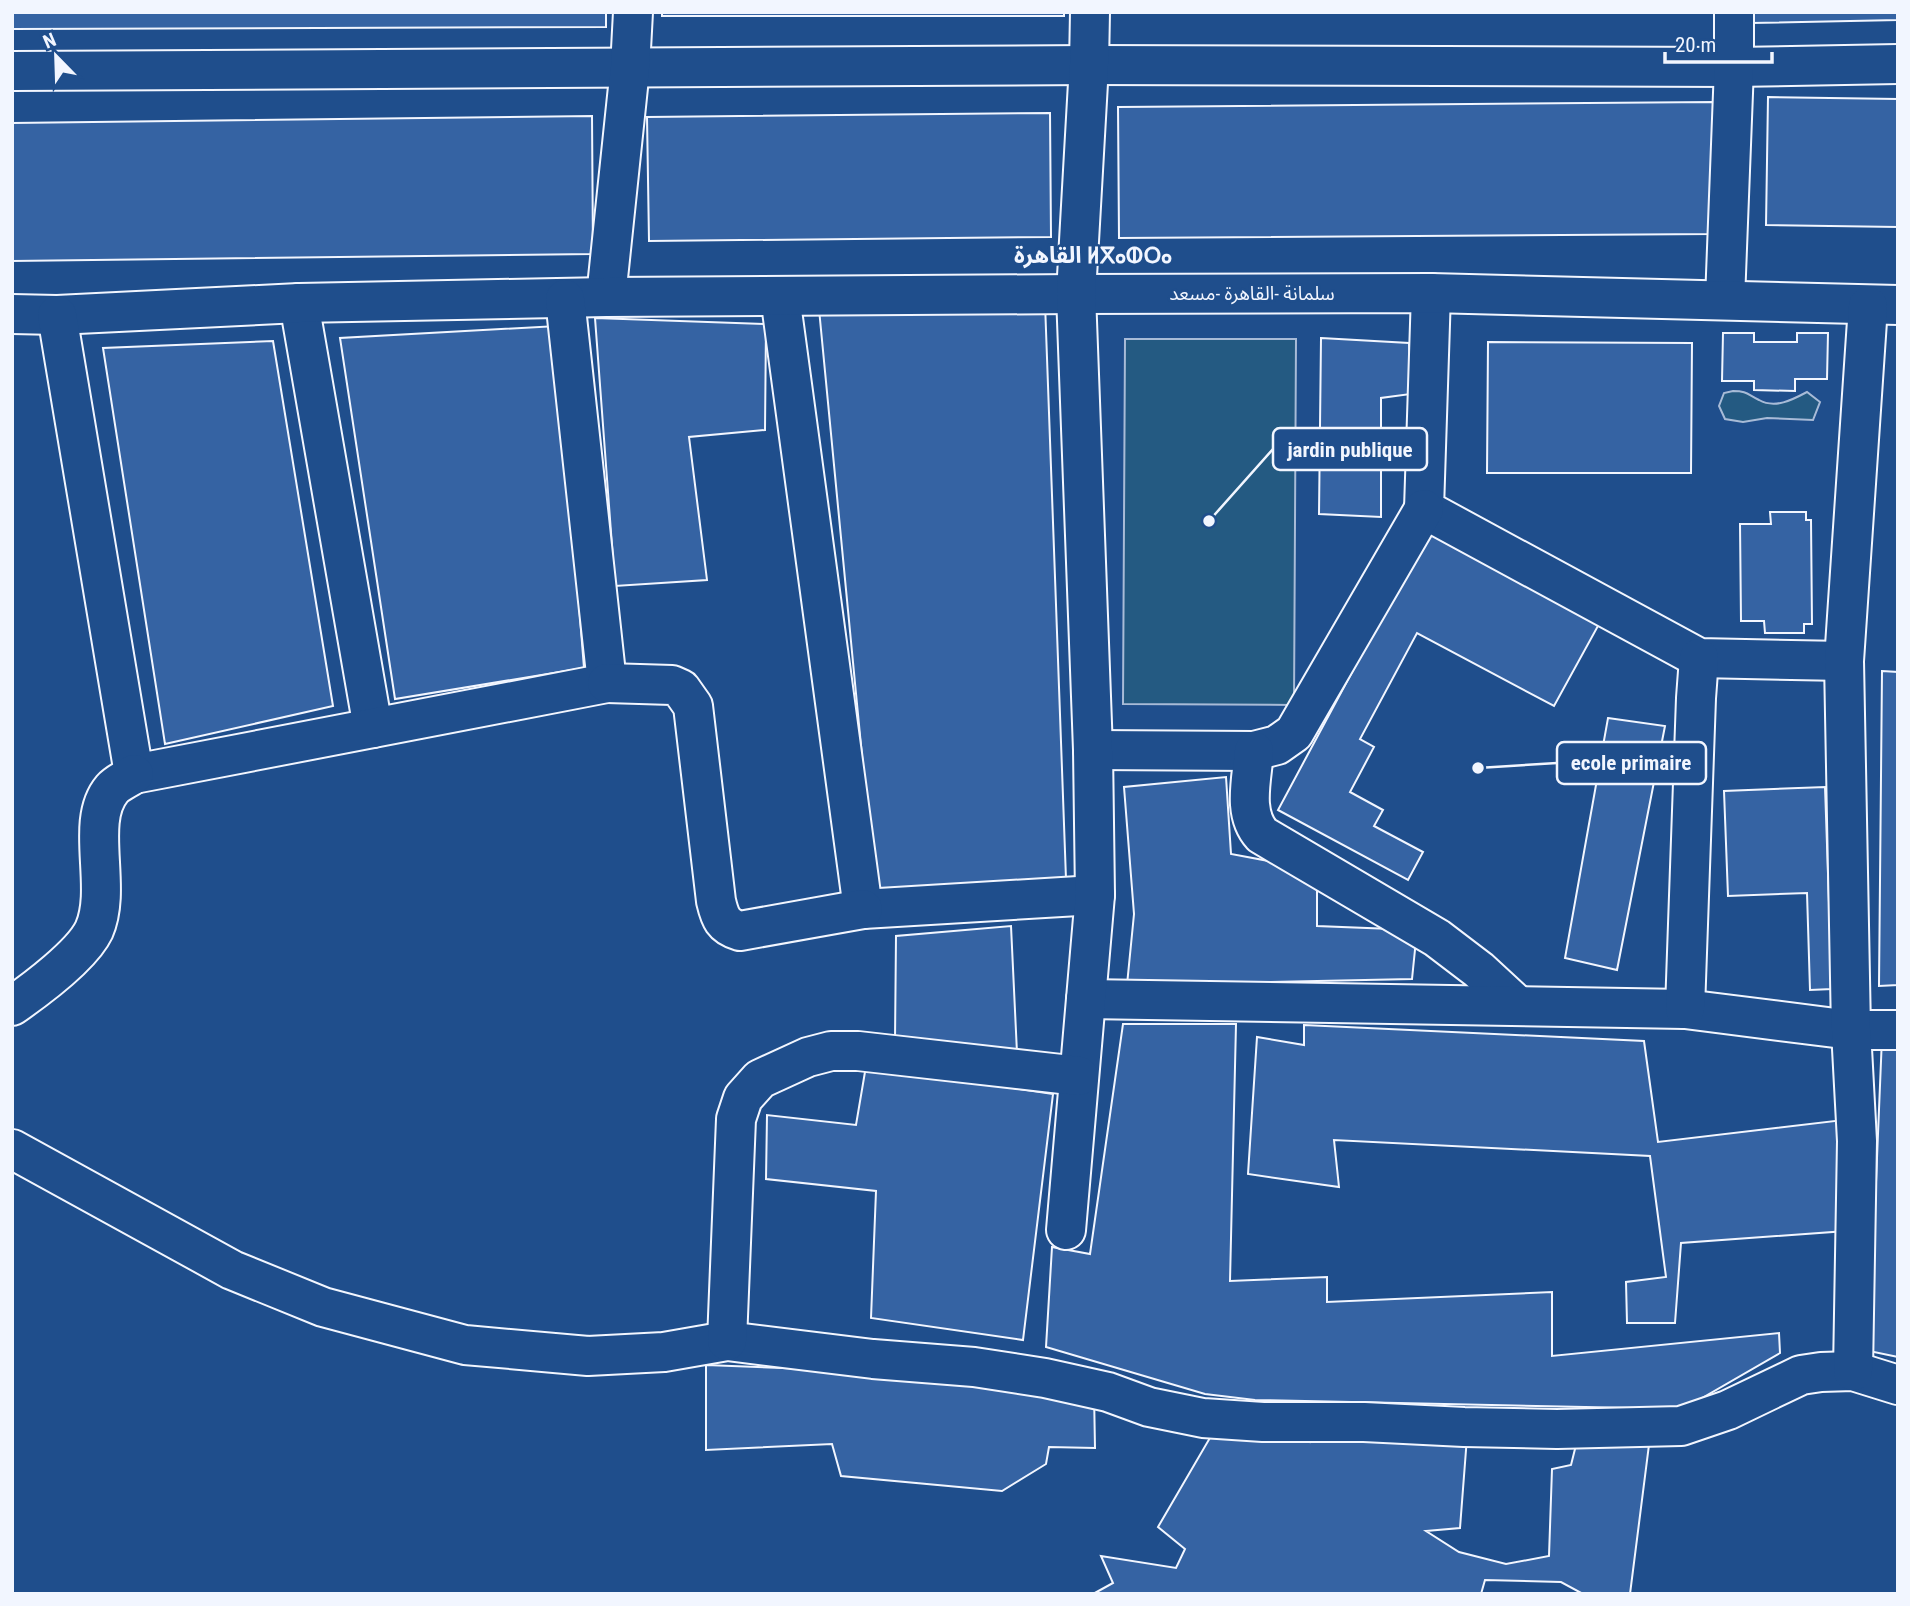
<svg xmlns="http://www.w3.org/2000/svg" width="1910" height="1606" font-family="'Roboto Condensed','Noto Sans Arabic','Noto Sans Tifinagh',sans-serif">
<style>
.green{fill:#245a82;stroke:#a8bbd7;stroke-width:2}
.building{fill:#3563a3;stroke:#f2f6ff;stroke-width:2}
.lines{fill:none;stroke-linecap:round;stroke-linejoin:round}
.minor-casing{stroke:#f2f6ff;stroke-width:42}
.minor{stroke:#1f4e8c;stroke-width:38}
.labels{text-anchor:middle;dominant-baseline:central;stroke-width:5;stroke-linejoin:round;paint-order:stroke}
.street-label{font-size:19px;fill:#f2f6ff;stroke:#1f4e8c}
.quarter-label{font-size:23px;font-weight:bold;fill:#f2f6ff;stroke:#1f4e8c}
.leader{fill:none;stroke:#f2f6ff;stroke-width:2.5}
.callout-dot{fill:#f2f6ff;stroke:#1f4e8c;stroke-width:2.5}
.callout{fill:#1f4e8c;stroke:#f2f6ff;stroke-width:2.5}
.callout-label{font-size:21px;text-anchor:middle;font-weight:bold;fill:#f2f6ff}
</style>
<rect width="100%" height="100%" fill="#1f4e8c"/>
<g class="green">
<path d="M1125,339H1296L1294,705L1123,704Z"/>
<path d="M1733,391C1747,391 1747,394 1759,400C1775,409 1792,400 1807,392L1820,402L1813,420L1767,418L1743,422L1725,419L1719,406L1724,393Z"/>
</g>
<g class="building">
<path d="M12,12H606V27L12,29Z"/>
<rect x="662" y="12" width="402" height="4"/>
<path d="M1750,12H1898V20L1751,23Z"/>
<path d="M1768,97L1898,99V227L1766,225Z"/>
<path d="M1713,102L1714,234L1119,238L1118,107Z"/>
<path d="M1050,113L1051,237L649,241L647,117Z"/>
<path d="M592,116L593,254L12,261V123Z"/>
<path d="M1045,303L1066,879L875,891L819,309Z"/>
<path d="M595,318L766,324L765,430L689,437L707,580L615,586Z"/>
<path d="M557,326L584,668L395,699L340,338Z"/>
<path d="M1723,333H1754V342H1797V333H1828L1827,379H1795V391L1754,390V381H1722Z"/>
<path d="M1321,338L1409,343L1411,394L1381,398V517L1319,514Z"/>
<path d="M273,341L333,706L165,744L103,348Z"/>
<path d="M1488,342L1692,343L1691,473H1487Z"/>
<path d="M1770,512H1806V520H1811L1812,624H1804V633H1765L1764,621H1741L1740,524H1771Z"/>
<path d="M1432,523L1604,615L1554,706L1417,633L1360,739L1374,747L1350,792L1383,810L1374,826L1423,852L1408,880L1278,810Z"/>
<path d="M1882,671L1898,672V985L1879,986Z"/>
<path d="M1608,718L1665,726L1617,970L1565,958Z"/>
<path d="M1226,777L1231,854L1317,870V926L1417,930L1412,979L1127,985L1134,914L1124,787Z"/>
<path d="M1825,787L1832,989L1810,990L1807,893L1728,896L1724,791Z"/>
<path d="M1011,926L1017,1053L895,1040L896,936Z"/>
<path d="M1123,1024H1236L1230,1281L1327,1277V1302L1552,1292V1356L1779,1333L1780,1353L1683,1409L1255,1400L1205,1394L1046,1347L1052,1247L1090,1254Z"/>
<path d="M1304,1025L1644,1041L1658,1142L1843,1120L1846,1231L1681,1243L1675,1323H1627L1626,1282L1666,1277L1650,1156L1334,1140L1339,1187L1248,1174L1257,1037L1304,1045Z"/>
<path d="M1882,1037H1898V1357L1869,1351Z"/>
<path d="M866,1066L1053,1094L1023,1340L871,1318L876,1191L766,1179L767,1115L856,1125Z"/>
<path d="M706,1365L837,1370L1094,1393L1095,1448L1049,1447L1046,1464L1002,1491L841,1476L832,1444L706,1450Z"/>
<path d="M1218,1424L1310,1442L1319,1424L1467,1437L1460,1528L1426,1531L1459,1552L1506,1564L1549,1556L1552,1469L1571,1465L1576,1445L1650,1437L1630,1594H1583L1561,1582L1485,1580L1481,1594H1093L1113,1583L1101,1556L1176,1568L1185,1549L1158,1527Z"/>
</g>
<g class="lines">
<g class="minor-casing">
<g id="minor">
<path d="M12,71L1089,65L1734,67L1898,64"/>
<path d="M1431,293L1424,509L1699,658L1844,661"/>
<path d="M780,296L863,909L1095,895"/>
<path d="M606,297L630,68L633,12"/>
<path d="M1725,300L1734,67V12"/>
<path d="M299,303L373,728"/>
<path d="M12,314L57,315L299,303L606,297L1076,294L1431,293L1898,305"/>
<path d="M57,315L134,774L607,683L565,299"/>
<path d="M607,683L672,685L681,689L693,706L716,901C720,918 723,926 740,931L863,909"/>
<path d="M1093,750L1254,751L1277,745L1294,733L1424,509"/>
<path d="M1254,751C1252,779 1242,813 1262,835L1437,938L1479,970L1518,1006"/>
<path d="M1086,999L1685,1009L1851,1030H1898"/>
<path d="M12,1006C35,990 82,955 94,930C113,887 84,822 112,789C117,783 127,779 134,774"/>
<path d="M1685,1009L1696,698L1699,658"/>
<path d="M12,1149L232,1270L323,1307L465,1345L588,1356L664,1352L727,1341L873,1359L974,1367L1045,1378L1108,1392L1149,1407L1203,1418L1263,1422H1364L1464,1427L1557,1429L1681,1426L1728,1410L1801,1375L1821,1372L1853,1371L1898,1385"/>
<path d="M1066,1230L1095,895L1093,750L1076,294L1089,65L1090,12"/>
<path d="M727,1341L736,1119L743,1098L760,1079L808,1057L831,1051H858L1079,1076"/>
<path d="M1853,1371L1857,1141L1851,1030L1844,661L1868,306"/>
</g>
</g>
<use href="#minor" class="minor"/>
</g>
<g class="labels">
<g class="street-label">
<text x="1252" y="293">سلمانة -القاهرة -مسعد</text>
</g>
<g class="quarter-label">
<text x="1093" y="255">القاهرة ⵍⴳⴰⵀⵔⴰ</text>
</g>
</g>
<path class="leader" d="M1209 521L1273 449M1478 768L1557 763"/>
<g class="callout-dot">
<circle cx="1209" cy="521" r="7"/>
<circle cx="1478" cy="768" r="7"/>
</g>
<g class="callout">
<rect x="1273" y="428" width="154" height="42" rx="7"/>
<rect x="1557" y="742" width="149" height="42" rx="7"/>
</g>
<g class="callout-label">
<text x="1350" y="457">jardin publique</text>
<text x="1631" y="770">ecole primaire</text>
</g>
<rect width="1910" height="1606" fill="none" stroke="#f2f6ff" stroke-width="28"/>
<g transform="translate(56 56) rotate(337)" stroke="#1f4e8c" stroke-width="5" paint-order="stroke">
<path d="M0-5L12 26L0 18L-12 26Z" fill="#f2f6ff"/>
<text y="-10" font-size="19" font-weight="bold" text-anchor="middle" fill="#f2f6ff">N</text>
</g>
<path d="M1665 52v10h107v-10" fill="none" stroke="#f2f6ff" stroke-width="3.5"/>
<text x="1675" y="52" font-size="21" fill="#f2f6ff" stroke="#1f4e8c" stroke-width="5" paint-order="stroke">20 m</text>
</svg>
